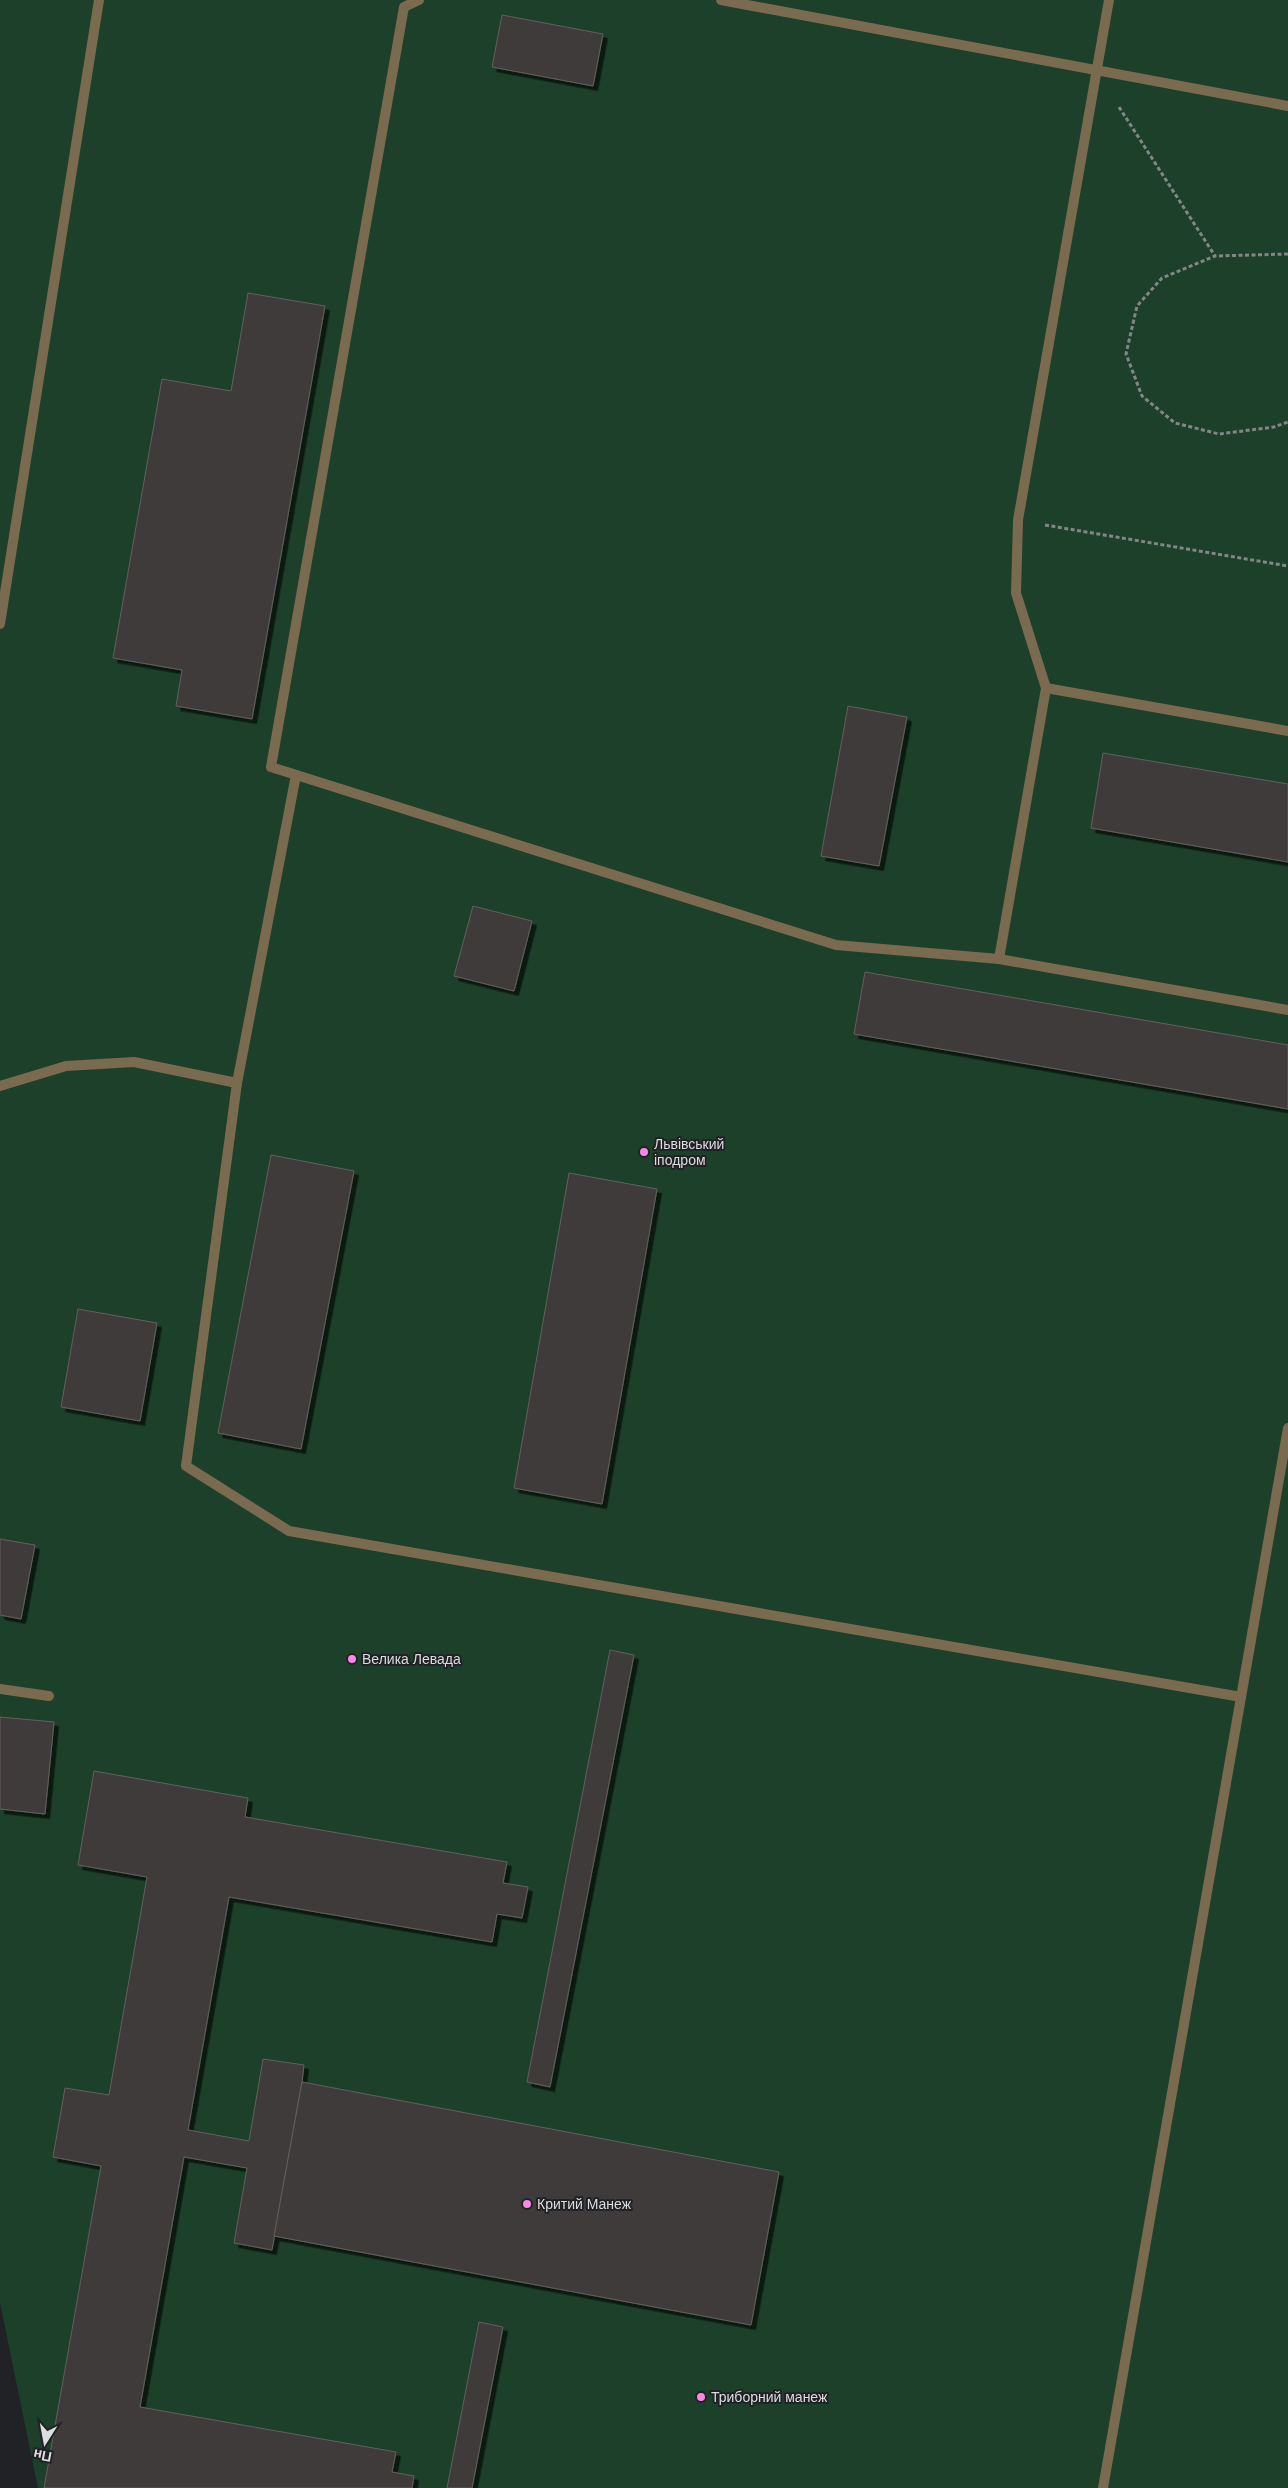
<svg xmlns="http://www.w3.org/2000/svg" width="1288" height="2488" font-family="Helvetica,sans-serif">
<style>
.green{fill:#1c4029}
.building{fill:#403b3a;stroke:#645f5d;filter:url(#shadow)}
.lines{fill:none;stroke-linecap:round;stroke-linejoin:round}
.path{stroke:#838587;stroke-width:3;stroke-dasharray:4 2.5;stroke-linecap:butt}
.service{stroke:#7a6a50;stroke-width:10}
.poi-dot{fill:#fc86e3;stroke:#202225;stroke-width:2}
.labels{text-anchor:middle;dominant-baseline:central;stroke-width:4;stroke-linejoin:round;paint-order:stroke}
.poi-label{font-size:14px;fill:#dbdcde;stroke:#202225;text-anchor:start}
</style>
<defs>
<filter id="shadow"><feDropShadow dx="4.5" dy="4.5" stdDeviation="0" flood-color="#0009"/></filter>
</defs>
<rect width="100%" height="100%" fill="#202225"/>
<path class="green" d="M0,0H1288V2488H38L0,2303Z"/>
<g class="building">
<path d="M502,15L603,34L593,86L492,67Z"/>
<path d="M248,293L325,306L252,719L176,706L182,670L113,658L162,379L231,391Z"/>
<path d="M848,706L907,717L879,866L821,856Z"/>
<path d="M1103,753L1288,784V862L1091,828Z"/>
<path d="M473,906L532,921L514,991L454,976Z"/>
<path d="M865,972L1288,1045V1109L854,1034Z"/>
<path d="M271,1155L354,1171L301,1449L218,1433Z"/>
<path d="M569,1173L657,1189L602,1504L514,1488Z"/>
<path d="M78,1309L157,1323L140,1421L61,1407Z"/>
<path d="M0,1539L35,1545L21,1619L0,1615Z"/>
<path d="M610,1650L634,1655L550,2087L527,2082Z"/>
<path d="M0,1717L54,1722L45,1814L0,1809Z"/>
<path d="M94,1771L248,1798L245,1817L507,1862L503,1883L528,1887L522,1918L497,1914L492,1942L229,1897L188,2130L249,2141L263,2059L304,2065L302,2082L272,2250L234,2243L247,2168L184,2157L140,2407L396,2452L392,2472L414,2476L412,2488H44L101,2166L53,2157L65,2088L109,2095L147,1877L78,1865Z"/>
<path d="M302,2082L779,2172L751,2325L274,2236Z"/>
<path d="M479,2322L503,2327L472,2488H447Z"/>
</g>
<g class="lines">
<g class="path">
<path d="M1119,107L1215,256"/>
<path d="M1288,254L1215,256L1162,278L1137,306L1126,354L1142,396L1175,423L1219,434L1274,427L1288,422"/>
<path d="M1045,525L1288,566"/>
</g>
<g class="service">
<path d="M419,0L404,7L271,767L836,945L999,959L1288,1010"/>
<path d="M721,0L1288,106"/>
<path d="M0,624L99,0"/>
<path d="M1046,688L1288,731"/>
<path d="M296,775L237,1083L186,1466L289,1531L1241,1697"/>
<path d="M999,959L1046,688L1016,593L1018,520L1109,0"/>
<path d="M0,1086L66,1066L134,1062L237,1083"/>
<path d="M0,1689L49,1696"/>
<path d="M1103,2488L1288,1428"/>
</g>
</g>
<g class="poi-dot">
<circle cx="644" cy="1152" r="5"/>
<circle cx="352" cy="1659" r="5"/>
<circle cx="527" cy="2204" r="5"/>
<circle cx="701" cy="2397" r="5"/>
</g>
<g class="labels">
<g class="poi-label">
<text x="654" y="1144">Львівський<tspan x="654" dy="16">іподром</tspan></text>
<text x="362" y="1659">Велика Левада</text>
<text x="537" y="2204">Критий Манеж</text>
<text x="711" y="2397">Триборний манеж</text>
</g>
</g>
<g transform="translate(45 2443) rotate(191)" stroke="#202225" stroke-width="4" paint-order="stroke">
<path d="M0-4L9 19L0 12L-9 19Z" fill="#dbdcde"/>
<text y="-8" font-size="14" font-weight="bold" text-anchor="middle" fill="#dbdcde">Пн</text>
</g>
</svg>
